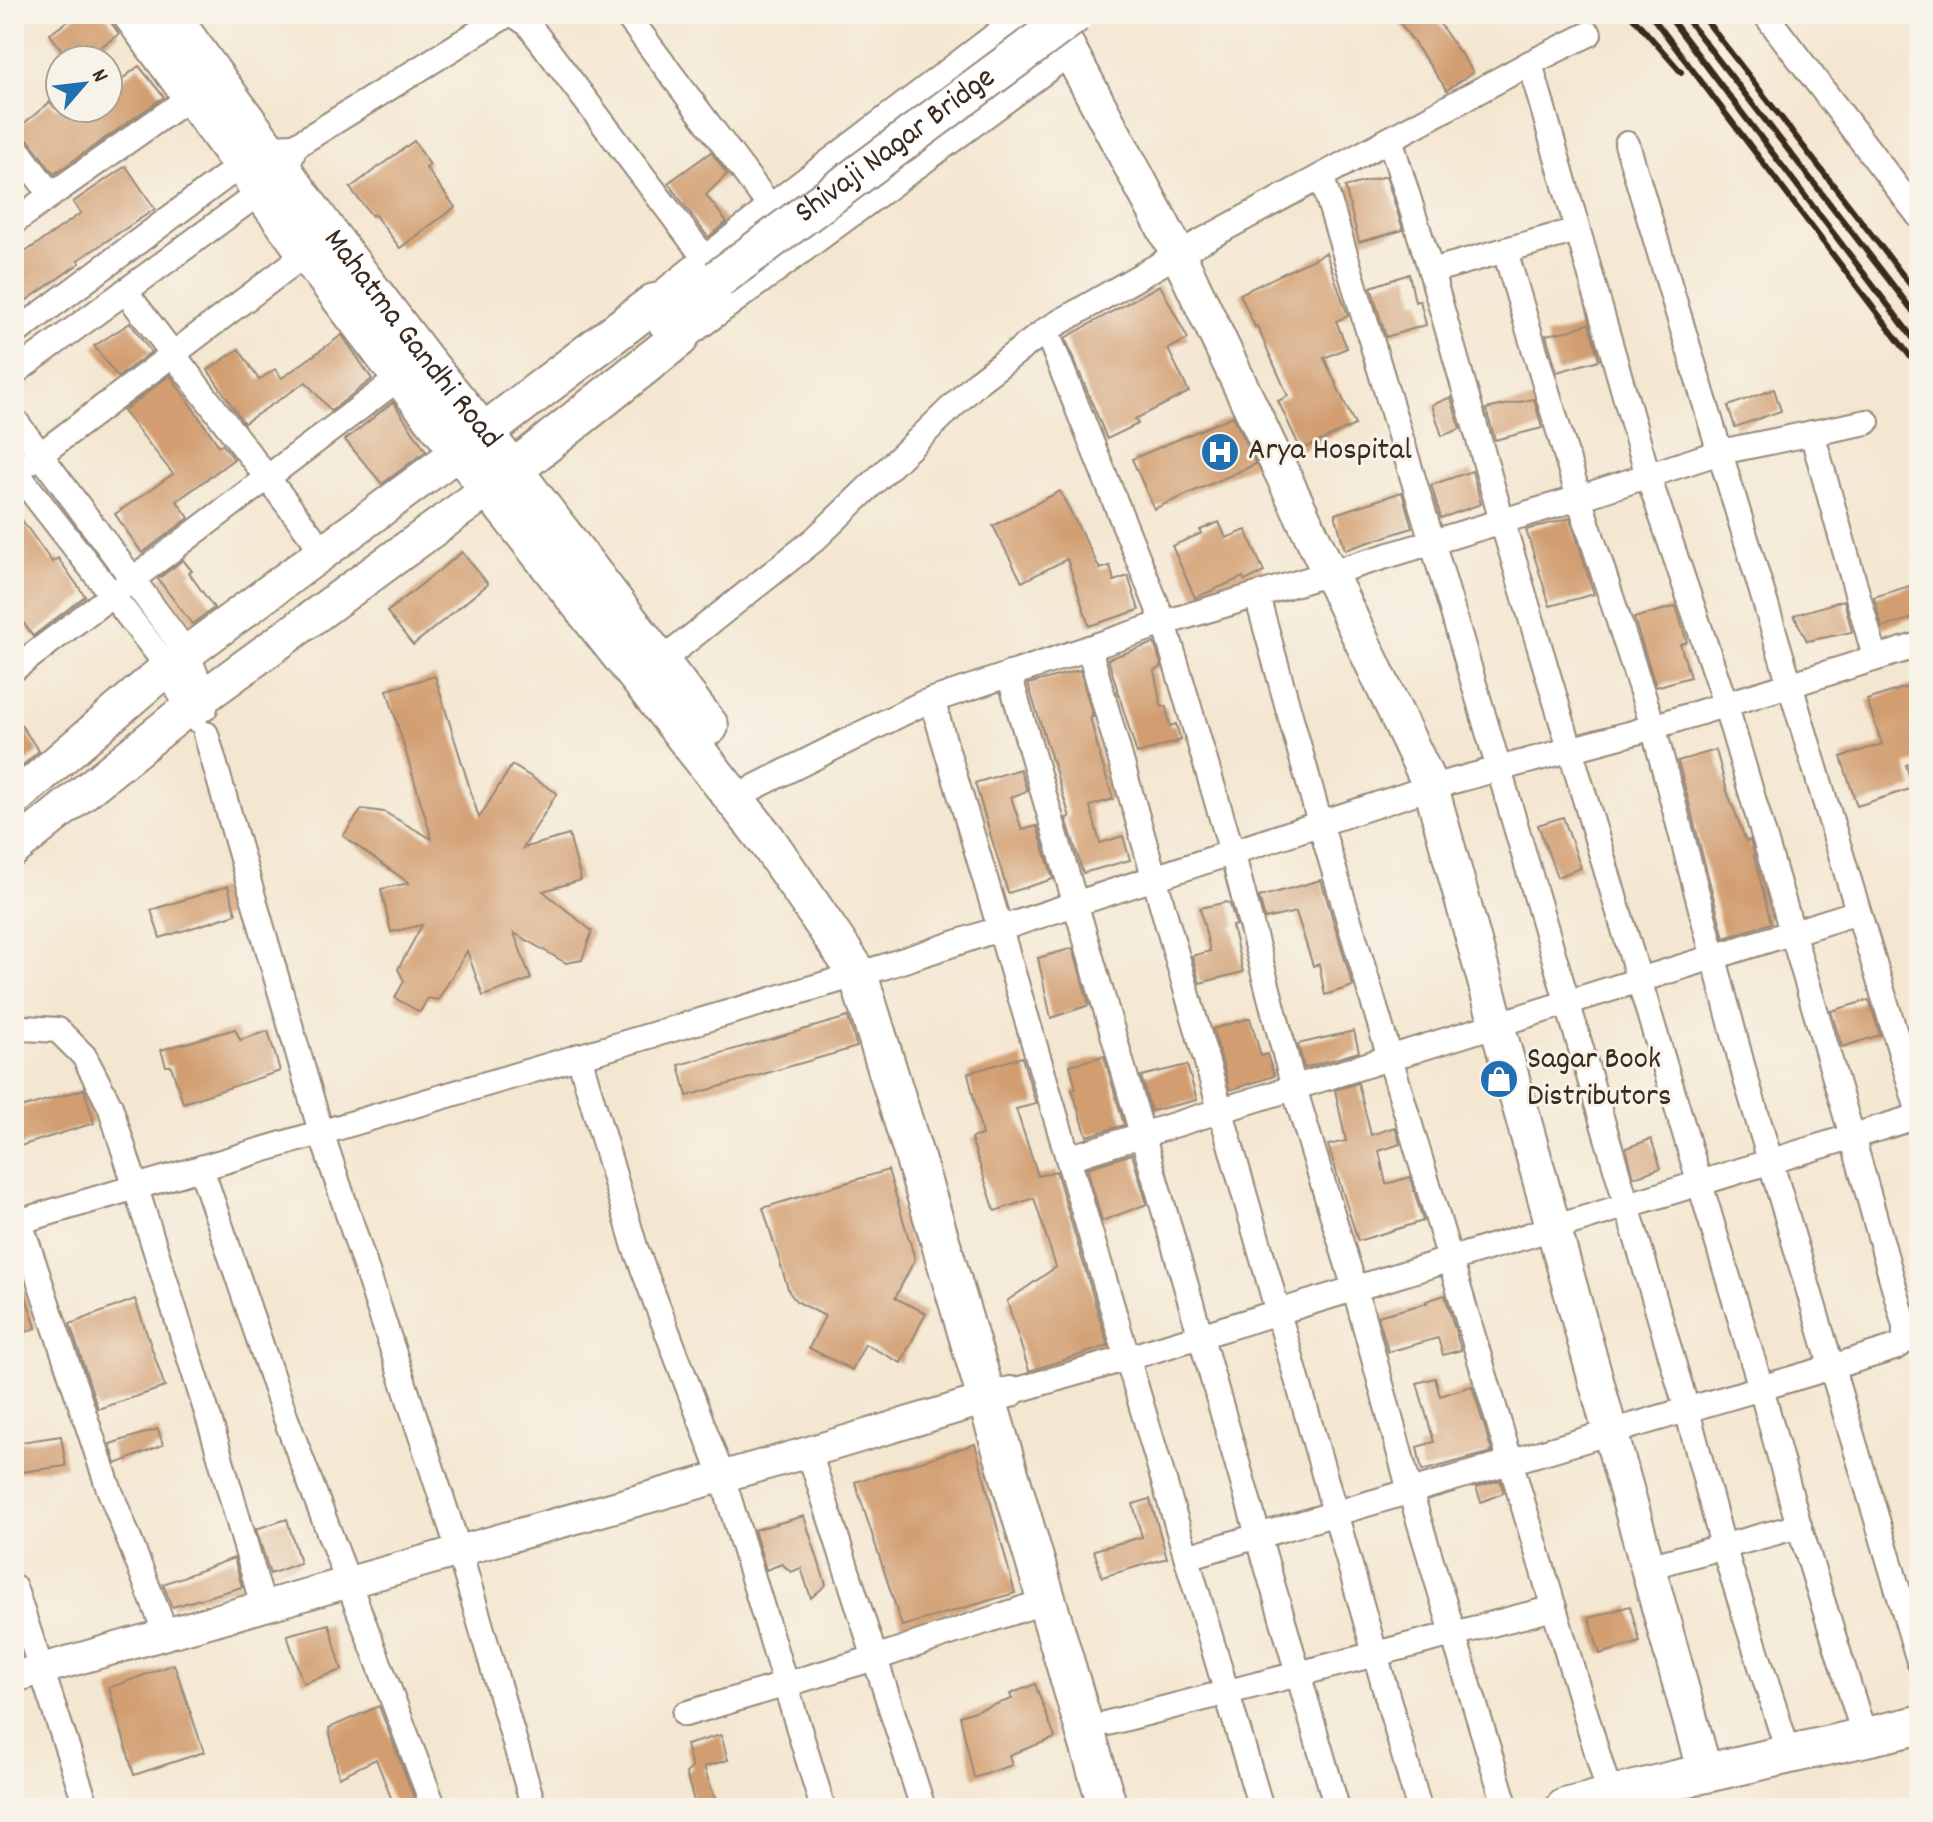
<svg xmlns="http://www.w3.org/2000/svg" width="1933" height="1822" font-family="Dekko,sans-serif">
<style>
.building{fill:#d29e71}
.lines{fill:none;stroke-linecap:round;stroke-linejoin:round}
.minor-casing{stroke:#988878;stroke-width:28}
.tertiary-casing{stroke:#988878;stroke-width:34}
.secondary-casing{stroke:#988878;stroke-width:38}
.primary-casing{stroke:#988878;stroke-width:42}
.minor{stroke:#fff;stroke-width:24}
.tertiary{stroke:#fff;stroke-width:30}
.secondary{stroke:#fff;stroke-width:34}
.primary{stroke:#fff;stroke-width:38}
.rail{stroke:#3b2a1e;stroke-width:6}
.primary-bridge-casing{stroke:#988878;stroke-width:42;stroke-linecap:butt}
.primary-bridge{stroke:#fff;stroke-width:38}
.labels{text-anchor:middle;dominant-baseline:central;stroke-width:6;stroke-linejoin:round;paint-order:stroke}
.street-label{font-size:32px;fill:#3b2a1e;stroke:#f7f3e8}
.poi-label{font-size:32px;fill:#3b2a1e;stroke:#f7f3e8;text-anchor:start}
</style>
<rect width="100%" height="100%" fill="#f7f3e8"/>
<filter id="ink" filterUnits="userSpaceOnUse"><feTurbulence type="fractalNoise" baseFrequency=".0125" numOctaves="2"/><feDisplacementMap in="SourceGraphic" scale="16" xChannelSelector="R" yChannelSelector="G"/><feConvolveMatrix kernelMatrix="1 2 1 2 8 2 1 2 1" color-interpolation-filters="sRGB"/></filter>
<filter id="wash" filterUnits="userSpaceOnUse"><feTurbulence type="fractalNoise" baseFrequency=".006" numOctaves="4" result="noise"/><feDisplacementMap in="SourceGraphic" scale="32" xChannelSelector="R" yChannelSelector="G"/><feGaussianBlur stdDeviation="1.8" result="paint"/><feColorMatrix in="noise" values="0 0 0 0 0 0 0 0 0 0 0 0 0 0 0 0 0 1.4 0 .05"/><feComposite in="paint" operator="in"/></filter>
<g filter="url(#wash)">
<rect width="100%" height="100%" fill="#f4e7d2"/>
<g id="blocks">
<g class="building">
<path d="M78,14H105L119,34L82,60H69L50,34Z"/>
<path d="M1394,14H1433L1473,72L1447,90Z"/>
<path d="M139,66L164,97L54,174L26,136L16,130L50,102L55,108H108V90Z"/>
<path d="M414,141L430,165L426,168L455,207L400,248L374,214L372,216L350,188Z"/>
<path d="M711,152L727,174L706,195L727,222L708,237L668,183Z"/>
<path d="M126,166L155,209L78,260L80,263L14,309V260L81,213L73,202Z"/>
<path d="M1386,176L1403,230L1359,242L1345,187Z"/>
<path d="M1326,253L1348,316L1336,321L1347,348L1324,358L1355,425L1301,450L1278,401L1288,396L1257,326L1255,327L1240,294Z"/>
<path d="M1409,274L1415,302L1420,300L1426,325L1386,337L1371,287Z"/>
<path d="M1160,285L1188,339L1168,349L1189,392L1135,419L1138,424L1107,439L1065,338Z"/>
<path d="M130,323L151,352L118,377L94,346Z"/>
<path d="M1589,323L1599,360L1557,372L1546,335L1571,330Z"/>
<path d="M342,335L372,379L331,411L306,382L244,423L208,370L239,349L259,380L275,369L282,378Z"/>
<path d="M170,375L219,446L222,444L234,459L177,501L189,518L142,553L115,514L173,474L123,411Z"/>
<path d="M1774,389L1781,411L1735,427L1728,406Z"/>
<path d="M1451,397L1460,429L1442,436L1432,405Z"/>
<path d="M1534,399L1542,428L1495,440L1486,409Z"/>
<path d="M393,402L426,451L382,484L345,440Z"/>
<path d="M1233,416L1256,464L1154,509L1132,459Z"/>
<path d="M1472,471L1481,504L1441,518L1431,485Z"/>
<path d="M1060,491L1100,569L1110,566L1114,581L1128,576L1139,610L1089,626L1067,559L1022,582L993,526Z"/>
<path d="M1402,492L1412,528L1345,550L1335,514Z"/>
<path d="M14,509L52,562L58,558L85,596L33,636L14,610Z"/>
<path d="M1570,518L1594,594L1550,606L1526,530Z"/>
<path d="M1219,522L1226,538L1246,530L1264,572L1245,581L1243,577L1195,598L1172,546L1202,533L1200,530Z"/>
<path d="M462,552L488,584L413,645L387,612Z"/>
<path d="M183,560L192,571L189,573L214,608L192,624L158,579Z"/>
<path d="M1919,583V616L1882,628L1874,597Z"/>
<path d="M1844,600L1852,632L1807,641L1794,615Z"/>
<path d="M1676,606L1687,642L1680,644L1690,677L1656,687L1634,618Z"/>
<path d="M1154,643L1162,667L1154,670L1161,706L1166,707L1170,726L1176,724L1181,740L1137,754L1108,659Z"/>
<path d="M1080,670L1093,717H1090L1099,753L1113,799L1090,806L1100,843L1123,836L1130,860L1083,873L1066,818L1070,817L1028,684Z"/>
<path d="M435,676L479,818L512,765L557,793L523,848L569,835L581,880L543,891L592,931L582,960L566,963L514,933L531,979L483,996L467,951L438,1000L428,998L420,1012L395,998L404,981L398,969L422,925L391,932L381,889L409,883L343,836L362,809L384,812L432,839L387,690Z"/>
<path d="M1919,683V761L1906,765L1913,788L1857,806L1841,757L1882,744L1867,700Z"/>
<path d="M14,715L39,751L22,766L14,753Z"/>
<path d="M1716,750L1727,791L1746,841L1750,840L1771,923L1724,938L1678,761Z"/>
<path d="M1020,769L1027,791L1011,797L1022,830L1037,826L1053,879L1008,893L975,783Z"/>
<path d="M1563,817L1581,868L1557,877L1538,825Z"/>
<path d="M1321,880L1353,986L1325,995L1319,964L1313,966L1296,912L1265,919L1259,897Z"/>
<path d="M228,886L236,914L160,938L151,910Z"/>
<path d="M1227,902L1230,904L1236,925L1232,926L1243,972L1200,983L1192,956L1210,951L1200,908Z"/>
<path d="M1073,948L1089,1005L1051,1018L1038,958Z"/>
<path d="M1869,1000L1880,1035L1842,1047L1831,1011Z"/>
<path d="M848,1017L857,1047L687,1096L679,1065Z"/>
<path d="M1250,1018L1261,1056L1267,1054L1274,1076L1230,1090L1213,1029Z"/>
<path d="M235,1029L240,1040L268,1031L280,1071L183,1103L171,1066H166L161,1050Z"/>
<path d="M1354,1031L1359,1052L1304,1068L1298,1044Z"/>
<path d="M1104,1056L1124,1125L1087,1136L1072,1090L1076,1089L1070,1065Z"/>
<path d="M1022,1057L1036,1104L1016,1109L1038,1176L1056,1171L1108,1346L1029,1371L1007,1301L1056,1267L1034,1198L995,1211L971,1138L982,1135L968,1073Z"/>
<path d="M1187,1065L1197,1100L1151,1111L1141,1076Z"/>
<path d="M1358,1083L1371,1135L1395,1127L1400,1144L1379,1151L1386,1184L1410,1177L1423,1221L1358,1241L1328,1145L1346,1141L1335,1090Z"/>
<path d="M84,1089L94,1123L14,1148V1110Z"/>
<path d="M1651,1139L1661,1168L1634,1177L1626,1148Z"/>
<path d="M1132,1154L1147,1204L1102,1221L1087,1168Z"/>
<path d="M888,1170L915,1259L895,1298L926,1313L901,1363L865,1344L852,1370L809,1348L825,1316L796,1301L789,1292L763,1208Z"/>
<path d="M18,1271L36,1328L14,1337V1272Z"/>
<path d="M1445,1295L1461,1350L1443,1355L1438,1338L1388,1352L1378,1316L1427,1303L1426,1301Z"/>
<path d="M135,1299L165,1387L98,1409L70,1324Z"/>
<path d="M1435,1378L1440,1396L1472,1386L1492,1452L1422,1471L1417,1447L1434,1442L1417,1383Z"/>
<path d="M158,1429L163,1445L116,1464L110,1444Z"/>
<path d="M61,1436L66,1466L14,1473V1443Z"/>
<path d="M975,1444L1015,1593L902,1626L855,1482Z"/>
<path d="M1500,1480L1504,1493L1481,1502L1476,1487Z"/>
<path d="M1150,1499L1167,1558L1102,1577L1094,1550L1142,1537L1133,1504Z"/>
<path d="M804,1516L826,1585L811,1598L801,1568L791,1572L782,1564L766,1570L754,1530Z"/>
<path d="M287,1519L300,1563L270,1574L256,1529Z"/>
<path d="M234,1558L242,1587L172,1607L163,1584Z"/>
<path d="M1630,1606L1640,1642L1600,1654L1589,1618Z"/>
<path d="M329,1624L342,1670L303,1683L287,1635Z"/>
<path d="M174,1664L204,1752L134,1775L109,1688Z"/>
<path d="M1035,1684L1055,1738L1009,1755L1012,1765L974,1778L960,1716L1012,1699L1010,1694Z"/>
<path d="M379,1706L418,1808H395L376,1759L339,1777L329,1728Z"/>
<path d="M721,1735L728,1760L704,1767L718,1808H696L686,1773L692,1768L686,1745Z"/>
</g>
</g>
</g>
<g filter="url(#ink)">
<use href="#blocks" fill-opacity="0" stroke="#988878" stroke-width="2"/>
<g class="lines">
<g class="minor-casing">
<g id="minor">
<path d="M513,14L528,24L707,261"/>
<path d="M626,14L772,209"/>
<path d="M1765,14L1919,216"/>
<path d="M1390,139L1431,271L1502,521L1761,1388L1799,1526L1865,1738"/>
<path d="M1627,144L1919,1113"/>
<path d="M14,145L51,195L193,95"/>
<path d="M295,146L508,14"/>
<path d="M1322,178L1432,541L1687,1410L1723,1546L1789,1755"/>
<path d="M14,222L51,195"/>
<path d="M1505,251L1579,498L1653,726L1745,1076L1919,1661"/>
<path d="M1431,271L1577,230"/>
<path d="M125,291L323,551"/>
<path d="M1046,330L1164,623L1232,852L1294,1088L1355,1289L1410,1491L1506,1808"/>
<path d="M14,334L265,147L295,146L285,174L14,373"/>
<path d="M14,419L187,653L205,697V708"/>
<path d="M1812,433L1875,657"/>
<path d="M29,463L316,246"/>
<path d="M14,469L168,667L187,709L195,719"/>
<path d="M1257,596L1320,823L1610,1796"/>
<path d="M1089,648L1419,1808"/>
<path d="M660,662L814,540L980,380L1046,330L1178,254L1530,63L1589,34"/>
<path d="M14,669L411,369"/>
<path d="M1009,674L1337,1808"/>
<path d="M932,700L1261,1808"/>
<path d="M206,734L321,1132L459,1551L534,1808"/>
<path d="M736,801L755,787L921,704L1164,623L1579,498L1720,452L1867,422"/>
<path d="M14,1031L24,1028L58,1030L84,1056L110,1106L213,1432L263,1606"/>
<path d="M579,1056L635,1247L722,1476L823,1808"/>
<path d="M1068,1158L1858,912"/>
<path d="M201,1168L286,1419L434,1808"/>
<path d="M20,1222L108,1486L166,1634"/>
<path d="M14,1223L883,967L1431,787L1636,732L1919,645"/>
<path d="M1010,1392L1128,1358L1919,1116"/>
<path d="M809,1452L923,1808"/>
<path d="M1187,1557L1832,1367L1897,1347L1905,1341V1326L1852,1136L1725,703L1648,476L1530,63"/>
<path d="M1648,1567L1799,1526"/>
<path d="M14,1587L87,1808"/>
<path d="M685,1714L875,1658L1046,1601"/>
<path d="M1108,1723L1554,1608"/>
</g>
</g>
<g class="tertiary-casing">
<g id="tertiary">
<path d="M654,303L772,209L1028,14"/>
<path d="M679,338L1069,50"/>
<path d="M14,1677L809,1452L1010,1392"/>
</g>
</g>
<g class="secondary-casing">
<g id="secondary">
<path d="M1050,14L1178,254L1431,787L1705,1773"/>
<path d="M14,799L168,667L461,450"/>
<path d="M14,849L187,709L490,488"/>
</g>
</g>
<g class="primary-casing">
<g id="primary">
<path d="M132,14L307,253L401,377L766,839L858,974L936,1227L1108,1808"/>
<path id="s1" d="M169,14L330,236L424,360L513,470L709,726"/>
<path d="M666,320L718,279"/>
<path d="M465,447L654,303L679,338L493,486"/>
<path d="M1565,1808L1675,1780L1919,1725"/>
</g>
</g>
<use href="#minor" class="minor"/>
<use href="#tertiary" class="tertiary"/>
<use href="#secondary" class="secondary"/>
<use href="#primary" class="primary"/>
<g class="rail">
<path d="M1630,14L1681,72"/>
<path d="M1650,14L1919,368"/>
<path d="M1667,14L1919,346"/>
<path d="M1683,14L1919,319"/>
<path d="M1701,14L1919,296"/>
</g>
<g class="primary-bridge-casing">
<g id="primary-bridge">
<path id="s2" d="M718,279L1075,14"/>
</g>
</g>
<use href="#primary-bridge" class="primary-bridge"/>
</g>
</g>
<defs>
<g id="hospital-disc" transform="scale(2)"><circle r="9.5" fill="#1f6fb2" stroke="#f7f3e8"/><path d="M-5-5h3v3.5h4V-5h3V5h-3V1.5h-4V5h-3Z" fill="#fff"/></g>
<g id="shop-disc" transform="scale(2)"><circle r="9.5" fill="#1f6fb2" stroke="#f7f3e8"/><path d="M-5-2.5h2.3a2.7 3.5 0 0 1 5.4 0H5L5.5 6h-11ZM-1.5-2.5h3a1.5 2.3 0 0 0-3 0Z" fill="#fff"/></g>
</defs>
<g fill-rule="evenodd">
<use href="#hospital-disc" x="1220" y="452"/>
<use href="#shop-disc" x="1499" y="1079"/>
</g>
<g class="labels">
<g class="street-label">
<text stroke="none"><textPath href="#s2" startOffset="222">Shivaji Nagar Bridge</textPath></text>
<text stroke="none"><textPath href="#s1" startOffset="406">Mahatma Gandhi Road</textPath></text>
</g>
<g class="poi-label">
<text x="1248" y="452">Arya Hospital</text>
<text x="1527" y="1061">Sagar Book<tspan x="1527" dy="37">Distributors</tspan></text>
</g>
</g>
<rect width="1933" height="1822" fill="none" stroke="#f7f3e8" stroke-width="48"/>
<g transform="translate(84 84) rotate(62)"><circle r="38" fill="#f7f3e8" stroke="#aca397" stroke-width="2"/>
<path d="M0-6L14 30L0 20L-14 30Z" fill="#1f6fb2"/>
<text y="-12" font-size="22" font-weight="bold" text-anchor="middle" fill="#3b2a1e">N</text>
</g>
</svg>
